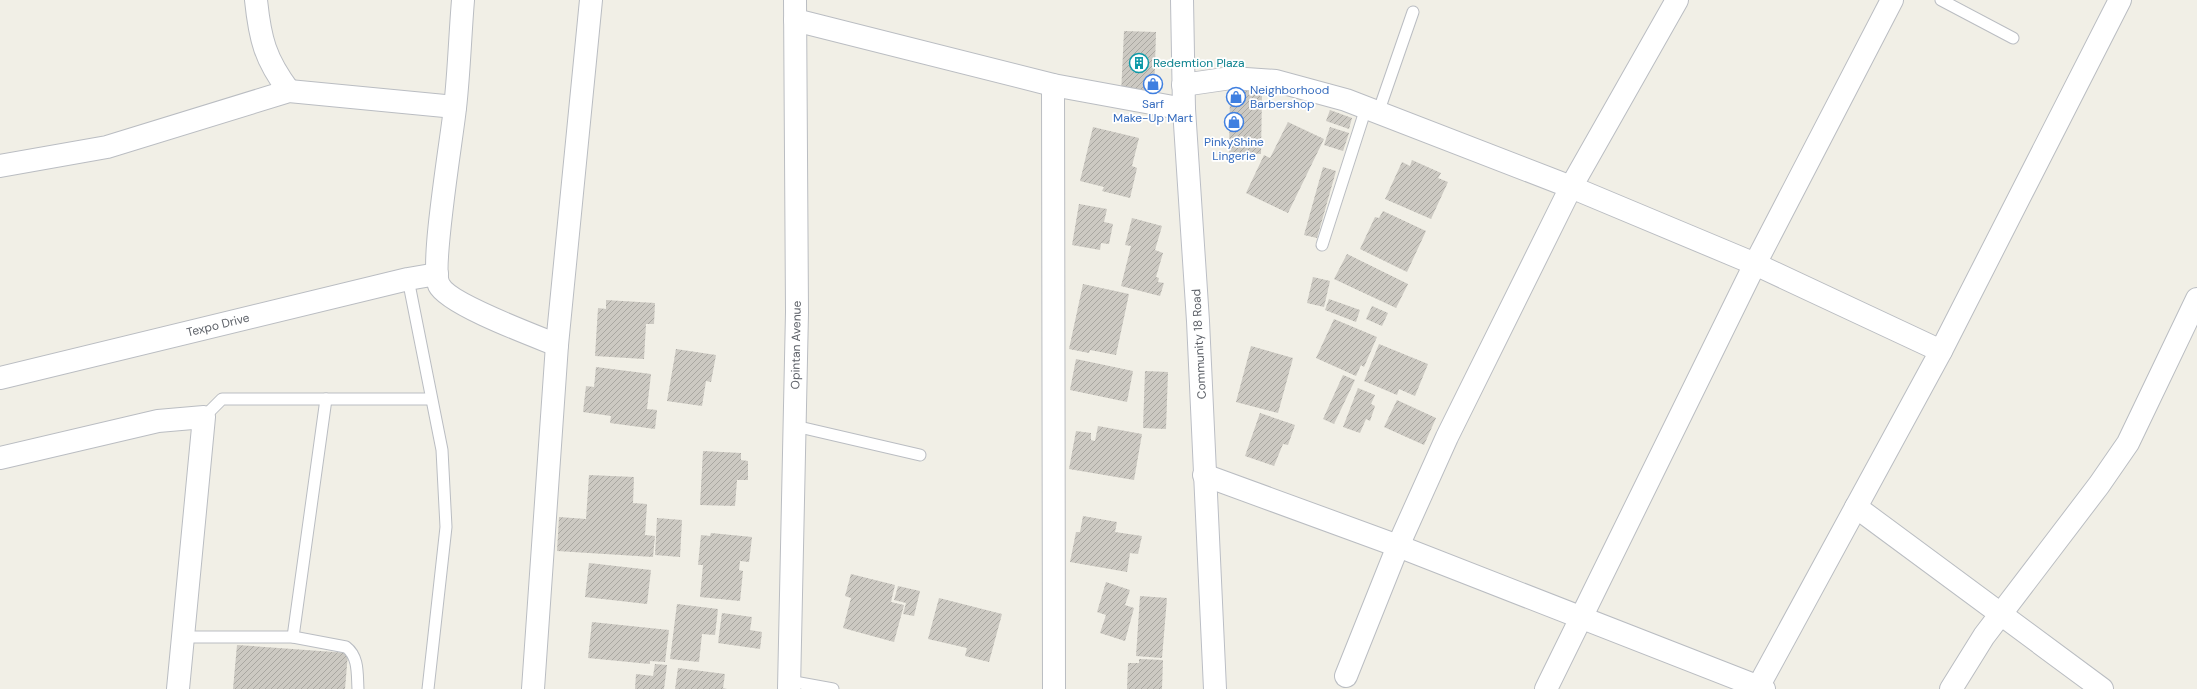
<svg xmlns="http://www.w3.org/2000/svg" width="2197" height="689" font-family="'DM Sans',sans-serif">
<style>
.building{fill:url(#building-hatch)}
.lines{fill:none;stroke-linecap:round;stroke-linejoin:round}
.service-casing{stroke:#babdc2;stroke-width:13}
.minor-casing{stroke:#babdc2;stroke-width:24}
.secondary-casing{stroke:#bbbec5;stroke-width:24}
.service{stroke:#fff;stroke-width:11}
.minor{stroke:#fff;stroke-width:22}
.secondary{stroke:#fff;stroke-width:22}
.labels{text-anchor:middle;dominant-baseline:central;stroke-width:3.5;stroke-linejoin:round;paint-order:stroke}
.culture-label{font-size:12px;fill:#0d838f;stroke:#fff;text-anchor:start}
.shop-label{font-size:12px;fill:#366cbe;stroke:#fff}
.street-label{font-size:12px;fill:#5d6168;stroke:#fff}
</style>
<defs>
<pattern id="building-hatch" width="6" height="6" patternUnits="userSpaceOnUse"><rect width="6" height="6" fill="#ccc9c2"/><path d="M-1 1l2-2M0 6l6-6M5 7l2-2" fill="none" stroke="#a9a7a1"/></pattern>
</defs>
<rect width="100%" height="100%" fill="#f1efe6"/>
<g class="building">
<path d="M1124,31L1156,32L1154,96L1121,94Z"/>
<path d="M1230,87H1245L1262,93L1261,154L1243,153V157H1229Z"/>
<path d="M1330,110L1352,118L1349,129L1326,121Z"/>
<path d="M1288,122L1324,139L1288,213L1246,193L1264,155L1270,158Z"/>
<path d="M1093,127L1139,138L1132,166L1137,168L1130,198L1102,191L1104,187L1080,181Z"/>
<path d="M1330,127L1349,133L1343,151L1324,145Z"/>
<path d="M1412,160L1441,173L1438,178L1448,182L1431,219L1385,199L1402,162L1410,166Z"/>
<path d="M1323,167L1336,171L1317,238L1304,235Z"/>
<path d="M1079,204L1107,209L1104,222L1113,224L1109,244L1101,243L1100,250L1072,245Z"/>
<path d="M1383,211L1426,231L1407,272L1360,249L1375,217L1379,218Z"/>
<path d="M1132,218L1162,226L1155,250L1163,253L1156,277L1159,278L1158,282L1164,283L1160,296L1121,286L1131,246L1125,245Z"/>
<path d="M1347,254L1408,284L1396,308L1334,279Z"/>
<path d="M1313,277L1330,281L1324,307L1307,303Z"/>
<path d="M1083,284L1129,294L1116,355L1090,350L1089,353L1069,349Z"/>
<path d="M1329,299L1360,310L1356,322L1325,310Z"/>
<path d="M606,300L655,303L654,324H646L644,359L595,356L598,308L606,309Z"/>
<path d="M1372,306L1388,313L1382,326L1366,319Z"/>
<path d="M1334,319L1377,337L1364,367L1361,365L1356,376L1316,358Z"/>
<path d="M1379,344L1428,364L1415,396L1399,389L1397,395L1364,381Z"/>
<path d="M1251,346L1293,358L1278,413L1236,402Z"/>
<path d="M676,349L716,355L711,382L706,381L702,406L667,401Z"/>
<path d="M1076,359L1133,371L1127,402L1070,390Z"/>
<path d="M596,367L651,374L647,409L657,410L655,429L610,423L611,416L583,412L586,386L594,387Z"/>
<path d="M1145,371L1168,372L1166,429L1143,428Z"/>
<path d="M1343,375L1355,380L1334,424L1323,419Z"/>
<path d="M1358,388L1375,395L1371,404L1375,406L1370,421L1366,419L1360,433L1343,427Z"/>
<path d="M1397,400L1436,418L1424,445L1384,427Z"/>
<path d="M1260,413L1295,425L1288,445L1283,444L1274,466L1245,456Z"/>
<path d="M1098,426L1142,434L1134,480L1069,469L1076,431L1091,433V440L1095,441Z"/>
<path d="M703,451L741,453V460L748,461V480H737L735,506L700,505Z"/>
<path d="M589,475L634,477L633,503L647,504L645,535L655,536L653,557L557,551L559,517L586,519Z"/>
<path d="M1083,516L1117,522L1115,532L1142,536L1138,554L1130,553L1127,572L1070,562L1076,532H1080Z"/>
<path d="M657,518L682,520L680,557L655,555Z"/>
<path d="M711,533L752,537L749,562L740,561L739,570L743,571L740,601L700,597L703,565H698L701,535L710,536Z"/>
<path d="M589,563L651,570L647,604L585,597Z"/>
<path d="M851,574L895,585L891,602L904,605L894,642L843,628L851,598L845,596Z"/>
<path d="M1106,582L1130,590L1125,605L1134,608L1125,641L1100,633L1106,615L1097,612Z"/>
<path d="M898,586L920,591L914,616L903,614L906,603L894,600Z"/>
<path d="M1140,596L1167,598L1162,658L1136,656Z"/>
<path d="M939,598L1002,614L989,662L965,656L967,648L928,639Z"/>
<path d="M677,604L718,609L715,635L702,634L699,662L670,659Z"/>
<path d="M722,613L752,617L750,630L762,632L760,649L718,643Z"/>
<path d="M592,622L669,630L665,662L650,661V664L588,658Z"/>
<path d="M237,645L348,653L345,689H233Z"/>
<path d="M1139,659L1163,660L1162,689H1127L1128,663H1139Z"/>
<path d="M655,664L667,665L664,689H635L636,674L653,676Z"/>
<path d="M678,668L725,674L723,688L727,689H675Z"/>
</g>
<g class="lines">
<g class="service-casing">
<g id="service">
<path d="M1941,0L2013,38"/>
<path d="M1378,113L1413,12"/>
<path d="M1322,245L1366,108"/>
<path d="M408,279L442,450L446,527L428,689"/>
<path d="M204,417L222,399H431"/>
<path d="M795,426L920,455"/>
<path d="M183,637H293L346,647C359,657 357,674 358,689"/>
<path d="M293,637L326,399"/>
<path d="M789,681L833,689"/>
</g>
</g>
<g class="minor-casing">
<g id="minor">
<path d="M256,0C260,39 265,59 289,91"/>
<path d="M463,0C460,36 459,73 455,108C452,137 430,268 439,285C448,304 535,336 557,345"/>
<path d="M795,20L1053,85L1184,109"/>
<path d="M1053,85L1054,689"/>
<path d="M1183,85L1231,78L1276,81L1346,100L1571,187L1755,264L1941,351"/>
<path d="M0,166L107,147L289,91L455,107"/>
<path d="M0,378L408,279L437,274"/>
<path d="M0,458L158,421L204,417L178,689"/>
<path d="M1204,475L1398,546L1764,689"/>
<path d="M1856,507L2102,689"/>
<path d="M1346,676L1398,546L1447,437L1571,187L1677,0"/>
<path d="M533,689L557,345L591,0"/>
<path d="M789,689L797,312L795,0"/>
<path d="M1546,689L1755,264L1892,0"/>
<path d="M1757,689L1941,351L2120,0"/>
<path d="M1951,689L1984,636L2099,485L2128,443L2197,299"/>
</g>
</g>
<g class="secondary-casing">
<path id="secondary" d="M1182,0L1184,109L1198,321L1215,689"/>
</g>
<use href="#service" class="service"/>
<use href="#minor" class="minor"/>
<use href="#secondary" class="secondary"/>
</g>
<defs>
<g id="building-ring" transform="scale(1)"><circle r="9.5" fill="#fff" stroke="#0f9aa8" stroke-width="1.5"/><path d="M-4-6H4V6H1V3H-1V6H-4ZM-2.5-4.3h1.7v1.8h-1.7ZM.8-4.3h1.7v1.8H.8ZM-2.5-1h1.7V.8h-1.7ZM.8-1h1.7V.8H.8Z" fill="#0f9aa8"/></g>
<g id="shop-ring" transform="scale(1)"><circle r="9.5" fill="#fff" stroke="#3f7fe0" stroke-width="1.5"/><path d="M-5-2.5h2.3a2.7 3.5 0 0 1 5.4 0H5L5.5 6h-11ZM-1.5-2.5h3a1.5 2.3 0 0 0-3 0Z" fill="#3f7fe0"/></g>
</defs>
<g fill-rule="evenodd">
<use href="#building-ring" x="1139" y="63"/>
<use href="#shop-ring" x="1153" y="84"/>
<use href="#shop-ring" x="1236" y="97"/>
<use href="#shop-ring" x="1234" y="122"/>
</g>
<g class="labels">
<g class="culture-label">
<text x="1153" y="63">Redemtion Plaza</text>
</g>
<g class="shop-label">
<text x="1250" y="90" text-anchor="start">Neighborhood<tspan x="1250" dy="14">Barbershop</tspan></text>
<text x="1153" y="104">Sarf<tspan x="1153" dy="14">Make-Up Mart</tspan></text>
<text x="1234" y="142">PinkyShine<tspan x="1234" dy="14">Lingerie</tspan></text>
</g>
<g class="street-label">
<text transform="translate(218 325) rotate(-14)">Texpo Drive</text>
<text transform="translate(1199 344) rotate(-93)">Community 18 Road</text>
<text transform="translate(796 345) rotate(-89)">Opintan Avenue</text>
</g>
</g>
</svg>
